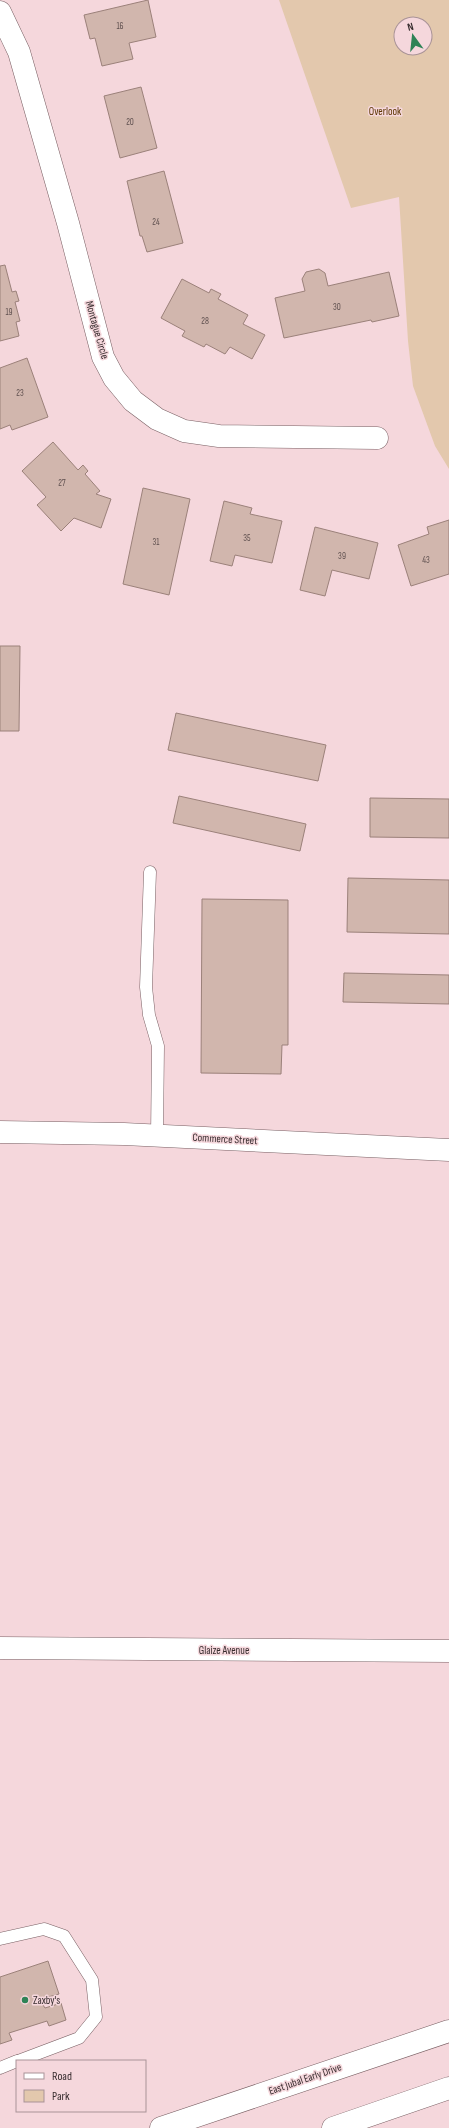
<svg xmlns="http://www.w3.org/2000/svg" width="449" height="2128" font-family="'Sofia Sans Condensed',sans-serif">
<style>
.green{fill:#e3c8ad;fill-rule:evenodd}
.building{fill:#d1b6ad;stroke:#9b817a}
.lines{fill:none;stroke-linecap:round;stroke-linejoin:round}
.lane-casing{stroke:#796064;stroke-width:13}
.street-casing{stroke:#796064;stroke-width:23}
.secondary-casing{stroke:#796064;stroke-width:23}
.lane{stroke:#fff;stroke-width:12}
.street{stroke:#fff;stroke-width:22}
.secondary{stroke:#fff;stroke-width:22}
.poi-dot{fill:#2e8356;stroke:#f5d7dc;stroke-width:1.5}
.labels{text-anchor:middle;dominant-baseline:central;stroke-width:3;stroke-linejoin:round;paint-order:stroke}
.number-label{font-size:9px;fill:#5e4f4e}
.park-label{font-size:11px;fill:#5c3602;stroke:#f5d7dc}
.street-label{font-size:11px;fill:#382d2f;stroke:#f5d7dc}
.poi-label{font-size:11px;fill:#382d2f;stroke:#f5d7dc;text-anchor:start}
</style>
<rect width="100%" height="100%" fill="#f5d7dc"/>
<path class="green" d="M279,0H449V469L435,446L413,386L408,341L399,197L351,208ZM401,24H425V48H401Z"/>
<g class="building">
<path d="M148,0L156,37L129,43L133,59L102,66L95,38L90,39L84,15Z"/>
<path d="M141,87L157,148L120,158L104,96Z"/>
<path d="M164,171L183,243L147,252L142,236H140L127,181Z"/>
<path d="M5,265L12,292L16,291L19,301L15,302L20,321L16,322L19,336L0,341V266Z"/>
<path d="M319,269L325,273L328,286L389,272L399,316L372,322L371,320L284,338L275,298L305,291L302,279L306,272Z"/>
<path d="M182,279L209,293L211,289L221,294L218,299L248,315L243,324L265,335L252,359L230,347L225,354L206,344L204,347L182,336L185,331L161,318Z"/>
<path d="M27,358L48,417L12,430L10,425L0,429V368Z"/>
<path d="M53,442L78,470L83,465L88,471L85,474L100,491L96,494L111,499L101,528L74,518L61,531L37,505L46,497L22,471Z"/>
<path d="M143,488L190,499L169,595L123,584Z"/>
<path d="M224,501L252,508L250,514L282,521L272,563L235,555L232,566L210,561Z"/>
<path d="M449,520V574L411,586L398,545L429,534L427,527Z"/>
<path d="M315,527L378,543L369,579L332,570L325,596L300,590Z"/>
<path d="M0,646H20L19,731H0Z"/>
<path d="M176,713L326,745L318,781L168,750Z"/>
<path d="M179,796L306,824L300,851L173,823Z"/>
<path d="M370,798L449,799V838L370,837Z"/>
<path d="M348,878L449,880V934L347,932Z"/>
<path d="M202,899L288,900V1045H282L281,1074L201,1073Z"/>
<path d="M344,973L449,975V1004L343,1002Z"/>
<path d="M48,1961L59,1994L48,1997L50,2003L43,2005L45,2008L61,2003L66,2020L49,2026L47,2021L9,2033L12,2040L0,2044V1977Z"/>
</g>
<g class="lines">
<g class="lane-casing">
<g id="lane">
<path d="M150,872L146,987L149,1015L158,1046L157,1136"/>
<path d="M0,1939L44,1929L64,1936L92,1980L96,2017L79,2038L18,2061"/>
<path d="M0,2068L17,2061"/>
</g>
</g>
<g class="street-casing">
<g id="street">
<path d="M0,12L19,52L68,223L103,357L114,378L133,401L157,419L184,431L219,436L377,438"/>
<path d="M0,1132L124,1134L449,1150"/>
<path d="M0,1648L449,1651"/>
</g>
</g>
<g class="secondary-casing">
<g id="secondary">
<path d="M161,2128L449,2031"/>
<path d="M333,2128L449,2088"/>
</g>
</g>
<use href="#lane" class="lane"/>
<use href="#street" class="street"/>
<use href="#secondary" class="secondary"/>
</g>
<circle class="poi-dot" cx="25" cy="2000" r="4"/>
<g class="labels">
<g class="number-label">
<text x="120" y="26">16</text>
<text x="130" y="122">20</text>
<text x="156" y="222">24</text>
<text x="337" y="307">30</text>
<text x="9" y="312">19</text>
<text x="205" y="321">28</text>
<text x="20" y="393">23</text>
<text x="62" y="483">27</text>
<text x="247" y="538">35</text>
<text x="156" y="542">31</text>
<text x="342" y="556">39</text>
<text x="426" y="560">43</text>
</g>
<g class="park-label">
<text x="385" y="111">Overlook</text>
</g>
<g class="street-label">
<text transform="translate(97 330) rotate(74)">Montague Circle</text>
<text transform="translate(225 1139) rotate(3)">Commerce Street</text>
<text x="224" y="1650">Glaize Avenue</text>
<text transform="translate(305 2079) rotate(-19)">East Jubal Early Drive</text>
</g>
<g class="poi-label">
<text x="33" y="2000">Zaxby's</text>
</g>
</g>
<rect x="16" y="2060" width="130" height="52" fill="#f5d7dc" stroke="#a99397"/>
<rect x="24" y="2073" width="20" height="6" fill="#ffffff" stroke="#a99397"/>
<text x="52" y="2080" font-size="12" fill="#382d2f">Road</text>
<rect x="24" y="2090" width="20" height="12" fill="#e3c8ad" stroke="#a99397"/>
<text x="52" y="2100" font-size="12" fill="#382d2f">Park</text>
<g transform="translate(413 36) rotate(345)"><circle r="19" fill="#f5d7dc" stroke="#a99397"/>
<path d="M0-3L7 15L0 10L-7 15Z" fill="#2e8356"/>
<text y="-6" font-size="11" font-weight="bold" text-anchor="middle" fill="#382d2f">N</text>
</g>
</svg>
